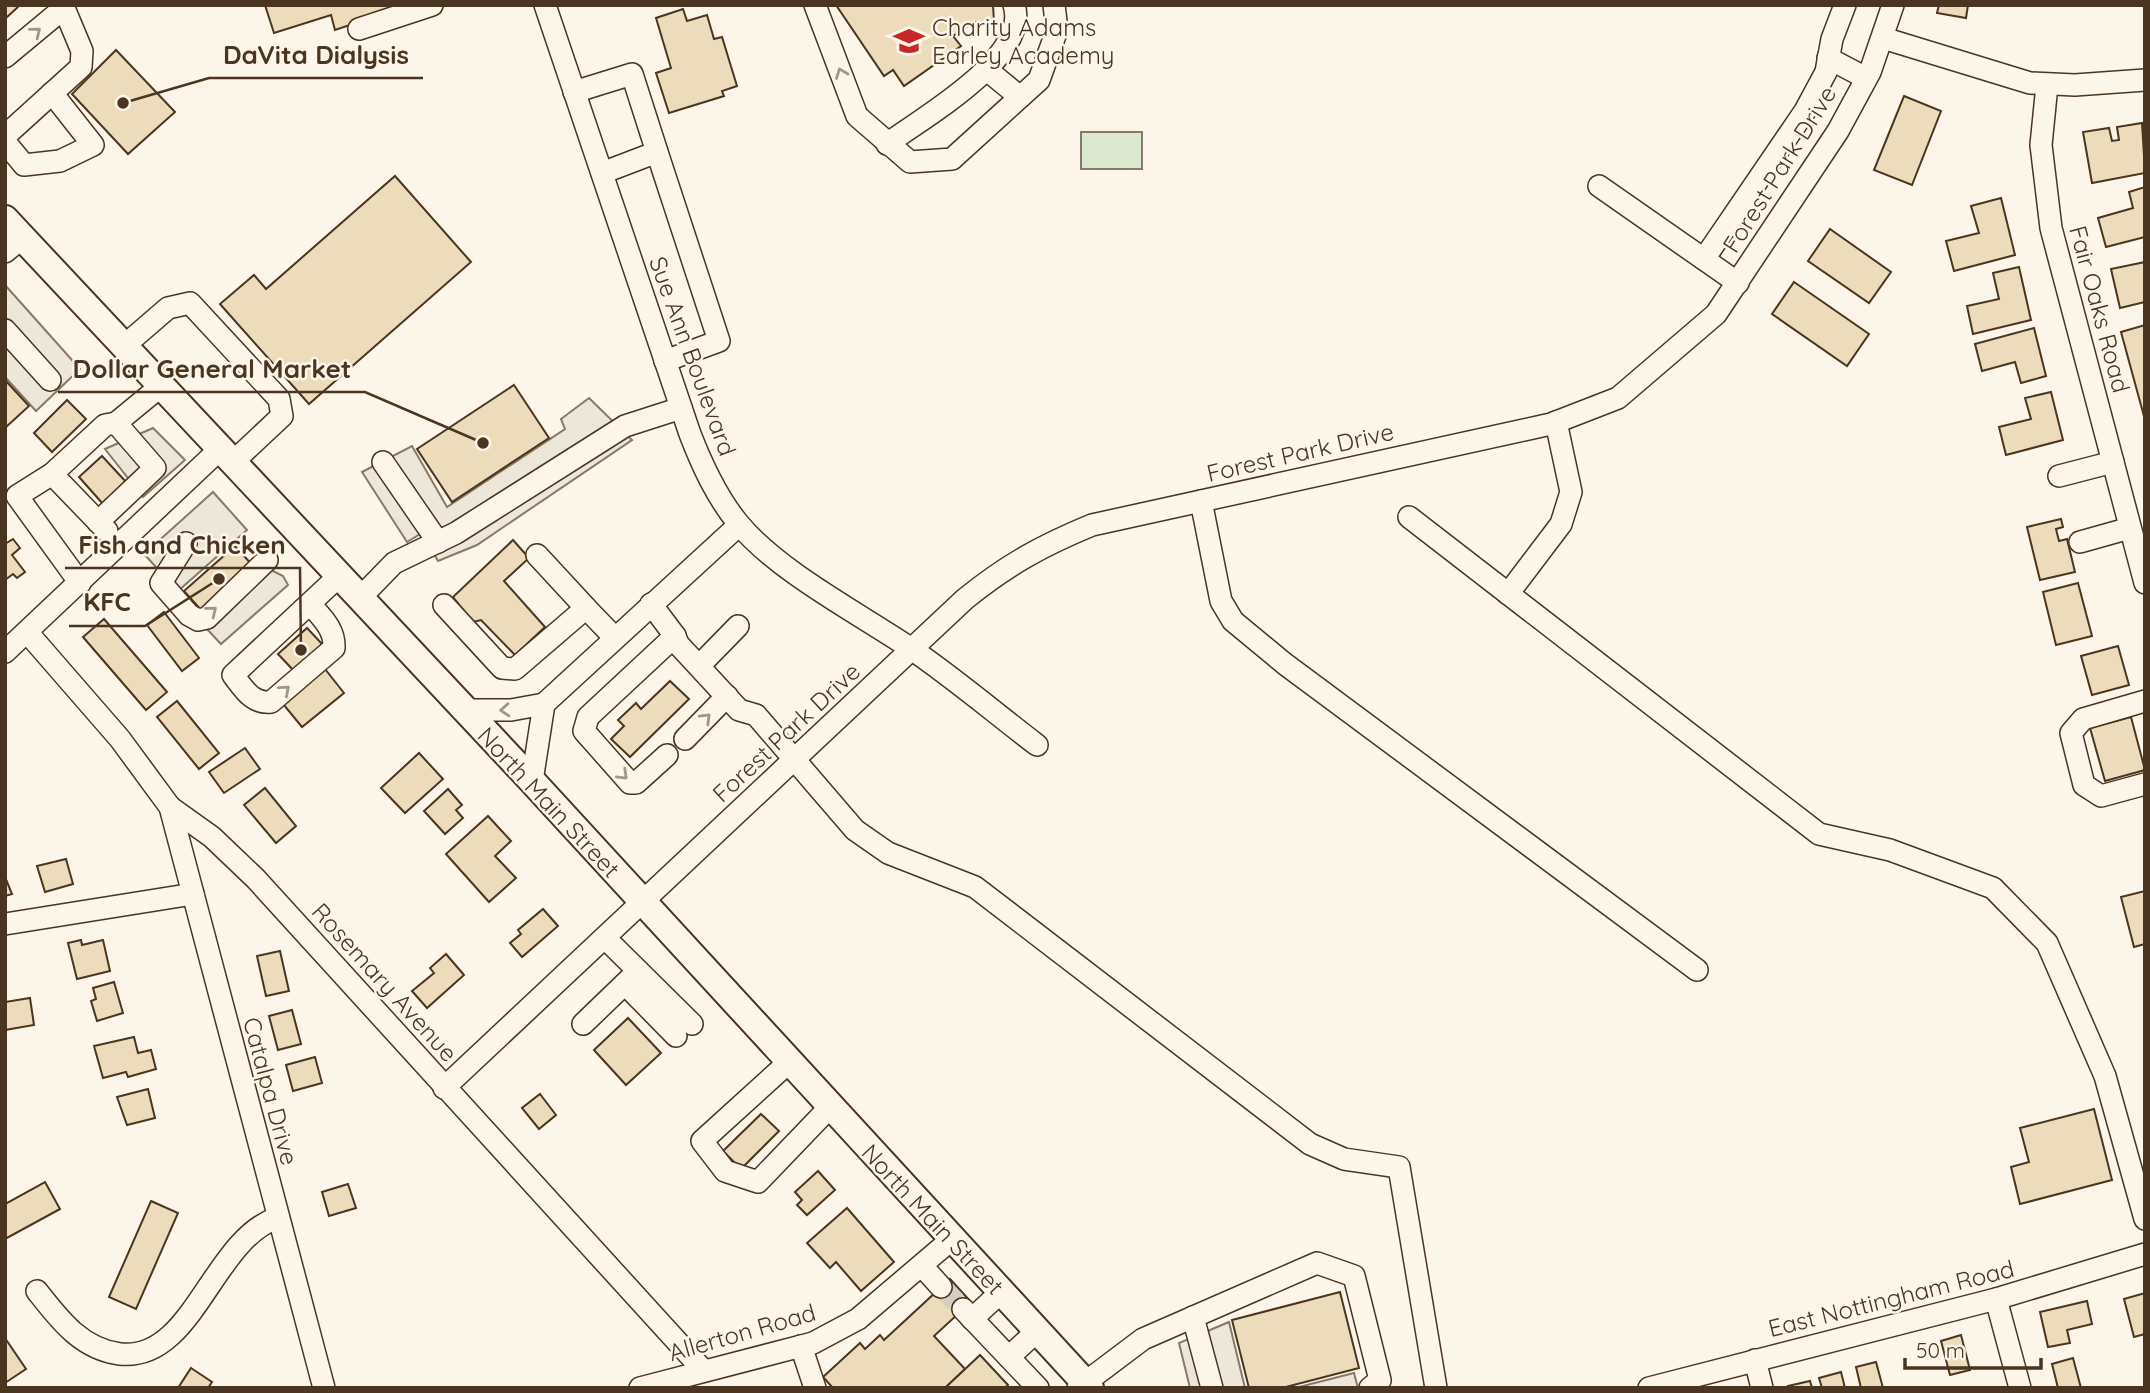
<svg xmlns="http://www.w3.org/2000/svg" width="2150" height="1393" font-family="Quicksand,sans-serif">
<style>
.green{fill:#dce7d0;stroke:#887966;stroke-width:2}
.parking{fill:#ede7d9;stroke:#887966;stroke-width:2}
.building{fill:#ecdcbc;stroke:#4a3520;stroke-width:2}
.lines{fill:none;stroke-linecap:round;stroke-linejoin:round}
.minor-tunnel{stroke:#d8cfc1;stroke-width:21;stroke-dasharray:21 10;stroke-linecap:butt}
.minor-casing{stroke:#4a3520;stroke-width:24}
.major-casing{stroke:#4a3520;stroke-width:30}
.minor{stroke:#fbf6e9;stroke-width:21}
.major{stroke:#fbf6e9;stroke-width:26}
.oneway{stroke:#a29684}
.labels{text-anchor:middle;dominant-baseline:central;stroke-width:5;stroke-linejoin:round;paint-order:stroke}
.poi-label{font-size:24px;fill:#4a3520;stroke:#fbf6e9;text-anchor:start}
.street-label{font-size:24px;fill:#4a3520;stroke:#fbf6e9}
.leader{fill:none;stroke:#4a3520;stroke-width:2.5}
.callout-dot{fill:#4a3520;stroke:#fbf6e9;stroke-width:2.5}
.callout-label{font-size:26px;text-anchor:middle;font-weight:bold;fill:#4a3520;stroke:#fbf6e9;stroke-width:5;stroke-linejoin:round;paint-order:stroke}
</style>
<rect width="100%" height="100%" fill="#fbf6e9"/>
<rect class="green" x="1081" y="132" width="61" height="37"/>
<g class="parking">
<path d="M5,285L80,369L36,411L5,377Z"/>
<path d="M589,398L632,440L477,545L438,561L422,533L407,542L362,472L412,446L447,507L565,429L561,419Z"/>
<path d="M153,428L185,460L143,497L105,449Z"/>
<path d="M213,492L247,530L178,591L144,554Z"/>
<path d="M271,570L283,576L288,585L221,644L206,628Z"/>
<path d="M1229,1322L1245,1388H1190L1179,1343Z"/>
<path d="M1354,1373L1358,1388H1295Z"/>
</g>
<g class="building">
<path d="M5,5H20L5,19Z"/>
<path d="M265,5H410L335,30L331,15L274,33Z"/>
<path d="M836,5H993L994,22H974L953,36L961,46L904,86L893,70L884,76Z"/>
<path d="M1939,5H1968L1966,18L1937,13Z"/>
<path d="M683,9L687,21L707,15L714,39L722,37L737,86L722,91L724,96L669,113L656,73L671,68L656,18Z"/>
<path d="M116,50L175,112L128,154L72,94Z"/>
<path d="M1904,96L1941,111L1912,185L1874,170Z"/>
<path d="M2142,123L2145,173L2092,183L2083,132L2109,128L2112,141L2119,140L2117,127Z"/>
<path d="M395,176L471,262L309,404L220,304L254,275L266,289Z"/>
<path d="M2145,187V237L2106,247L2098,218L2133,208L2129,192Z"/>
<path d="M2001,198L2015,255L1954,271L1946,241L1979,233L1971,206Z"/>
<path d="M1830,229L1891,272L1869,303L1808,261Z"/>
<path d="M2145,262V302L2120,308L2111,269Z"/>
<path d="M2019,267L2031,320L1973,334L1967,306L1999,299L1993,273Z"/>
<path d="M1794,282L1869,334L1847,366L1772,314Z"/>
<path d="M2145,325V420L2121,332Z"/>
<path d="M2034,328L2046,376L2021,383L2015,362L1982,371L1975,344Z"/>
<path d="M5,380L29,406L5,428Z"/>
<path d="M514,385L549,438L452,502L417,449Z"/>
<path d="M2051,392L2063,440L2006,455L1999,427L2031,419L2025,398Z"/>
<path d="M67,400L86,419L52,452L34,433Z"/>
<path d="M102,456L127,483L103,504L79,477Z"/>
<path d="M2061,519L2063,527L2056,529L2059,541L2067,539L2075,572L2040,580L2027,527Z"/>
<path d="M13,539L20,548L12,555L25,572L17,578L13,574L5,580V544Z"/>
<path d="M513,540L529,558L504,581L545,627L515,655L481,620L473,622L453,597Z"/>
<path d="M235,546L253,566L202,611L184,591Z"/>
<path d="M2078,583L2092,636L2056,645L2043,592Z"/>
<path d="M164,612L199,658L182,671L147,625Z"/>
<path d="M104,619L167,692L146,710L83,637Z"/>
<path d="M307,628L323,645L294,671L278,654Z"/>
<path d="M2118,646L2129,685L2092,695L2081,656Z"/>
<path d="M325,669L344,693L302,727L283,704Z"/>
<path d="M670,681L689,699L630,757L611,739L624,726L618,720L636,703L641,709Z"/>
<path d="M177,701L219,753L199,769L157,717Z"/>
<path d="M2131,717L2145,770L2105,781L2090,728Z"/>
<path d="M245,748L260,769L224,793L209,772Z"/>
<path d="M419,753L443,779L405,813L381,788Z"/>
<path d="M265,788L296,826L276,843L244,805Z"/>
<path d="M448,789L462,805L456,810L463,818L445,834L424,811Z"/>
<path d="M488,816L511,841L495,856L516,878L489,902L446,854Z"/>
<path d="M66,859L73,884L45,892L37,866Z"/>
<path d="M5,877L12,894L5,896Z"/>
<path d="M2145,891V944L2134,947L2121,897Z"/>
<path d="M543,909L558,926L522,957L510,943L521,934L518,930Z"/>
<path d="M81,940L82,945L103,940L110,971L77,979L68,943Z"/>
<path d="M280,951L289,991L266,996L257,956Z"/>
<path d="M446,954L464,975L427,1008L412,991L434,973L430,968Z"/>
<path d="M114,982L123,1013L97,1021L91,1001L96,999L93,988Z"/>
<path d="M30,998L34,1025L5,1030V1002Z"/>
<path d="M292,1010L301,1044L278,1050L269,1016Z"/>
<path d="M628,1018L661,1053L626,1085L594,1050Z"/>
<path d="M134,1037L138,1053L151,1050L156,1069L128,1077L126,1072L103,1078L94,1046Z"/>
<path d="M315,1057L322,1083L293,1091L286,1065Z"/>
<path d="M148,1089L155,1118L127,1125L117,1097Z"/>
<path d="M540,1094L556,1115L539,1129L522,1108Z"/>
<path d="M2094,1109L2112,1180L2020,1204L2011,1167L2029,1162L2020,1128Z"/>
<path d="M761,1114L779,1131L741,1169L723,1151Z"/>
<path d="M818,1171L835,1190L807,1215L797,1205L802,1200L795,1192Z"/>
<path d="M45,1182L60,1209L5,1239V1204Z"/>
<path d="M348,1184L356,1208L329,1216L322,1192Z"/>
<path d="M151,1201L178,1213L136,1309L109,1297Z"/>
<path d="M847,1208L894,1262L861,1291L836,1262L830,1268L807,1243Z"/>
<path d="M950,1279L971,1302L934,1336L965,1369L945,1388H833L823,1377L860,1343L865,1349L880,1335L884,1340Z"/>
<path d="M1340,1292L1359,1368L1282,1388H1249L1232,1320Z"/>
<path d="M2145,1293V1334L2134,1337L2124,1299Z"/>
<path d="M2087,1301L2092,1324L2067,1330L2070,1343L2048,1347L2040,1312Z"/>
<path d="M1961,1335L1970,1370L1950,1375L1941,1341Z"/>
<path d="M5,1338L26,1369L5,1383Z"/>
<path d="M980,1355L1008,1385L1005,1388H945Z"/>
<path d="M2073,1358L2081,1388H2058L2052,1364Z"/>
<path d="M1876,1362L1883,1388H1861L1856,1367Z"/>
<path d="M191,1368L212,1382L208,1388H178Z"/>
<path d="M1841,1372L1845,1388H1822L1819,1378Z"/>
<path d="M1810,1381L1812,1388H1789L1788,1386Z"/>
</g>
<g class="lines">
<path class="minor-tunnel" d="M941,1287L963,1309"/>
<g class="minor-casing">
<g id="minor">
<path d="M545,5L690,434C702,465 716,496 738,523C777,571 858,613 910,648C954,678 995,713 1037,745"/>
<path d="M815,5L857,116L910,162L952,159L1039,80L1057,30L1054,5"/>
<path d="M359,29L432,5"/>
<path d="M1883,38L2030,83L2075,85L2145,80"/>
<path d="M5,57L64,8L63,5"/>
<path d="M1828,58L1866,78"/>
<path d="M987,70L1020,97"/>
<path d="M2047,85L2041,145L2051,228L2145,583"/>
<path d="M574,92L632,74L657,152L602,173"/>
<path d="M5,136L81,67L82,51L64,8"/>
<path d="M5,142L24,165L60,161L93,145L52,93"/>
<path d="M887,144C922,118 1031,57 1014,5"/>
<path d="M657,152L719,341L665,361"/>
<path d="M1599,186L1738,283"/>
<path d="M5,252L23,237"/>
<path d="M1704,259L1805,111L1826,72L1832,39L1845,5"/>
<path d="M5,330L50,380"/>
<path d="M124,346L168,308L190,303L279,399L282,416L232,463"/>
<path d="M383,462L438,542"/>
<path d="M52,474L107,531"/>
<path d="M2059,476L2113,462"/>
<path d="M1201,501L1221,601L1233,621L1285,664L1697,970"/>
<path d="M1409,517L1819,834L1890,850L1993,888L2047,943L2105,1076L2145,1219"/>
<path d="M98,522L155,468L116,423"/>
<path d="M2080,542L2130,528"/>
<path d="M186,543L161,583L189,615L198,620L207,618L267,560"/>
<path d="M537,555L586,608"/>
<path d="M80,583L17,496L52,474L105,425L116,423L161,386"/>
<path d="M1508,594L1561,524L1571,492L1556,422"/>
<path d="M359,599L394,563L456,533L625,426L681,408"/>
<path d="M310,604C322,618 335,629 334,648L271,702C252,704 244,689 233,675L338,577"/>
<path d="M651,604L675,636L678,644L739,710L756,715L855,830L888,853L975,887L1310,1144L1344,1159L1399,1167L1436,1388"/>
<path d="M444,605L502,668L515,669L586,608L615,638"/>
<path d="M27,632L120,739L170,807L324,1388"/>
<path d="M5,652L219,450"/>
<path d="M699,666L738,626"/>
<path d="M2145,701L2083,719L2071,733L2084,785L2101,796L2145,784"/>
<path d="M544,704L739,525"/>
<path d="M462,710H511L544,704L532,781"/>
<path d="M685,739L727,696"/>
<path d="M667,755L636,783H630L584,731L588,717L675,636"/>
<path d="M170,807L212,837L256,879L703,1370"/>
<path d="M5,924L193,894"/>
<path d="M605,938L692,1024"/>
<path d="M625,984L676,1036"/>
<path d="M583,1024L638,971"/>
<path d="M789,1062L702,1141L725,1171L758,1182L830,1107"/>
<path d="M444,1088L965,599C1007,565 1041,546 1092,525L1551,424L1618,398L1716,314L1838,131L1870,72L1893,5"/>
<path d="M922,1266L941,1287"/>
<path d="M37,1291C59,1319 81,1349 120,1354C193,1362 212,1240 277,1218"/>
<path d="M1996,1299L2020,1388"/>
<path d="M963,1309L1038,1388"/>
<path d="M1193,1317L1212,1388"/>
<path d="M972,1319L1001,1292"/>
<path d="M801,1346L815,1388"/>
<path d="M1009,1357L1037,1331"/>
<path d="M1755,1360L1762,1388"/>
<path d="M640,1388L813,1343L858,1319L952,1239"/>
<path d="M1078,1388L1143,1339L1317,1263L1354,1276L1380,1380L1370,1388"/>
<path d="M1649,1388L1996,1299L2145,1254"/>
</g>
</g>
<g class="major-casing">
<path id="major" d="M5,219L532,781L1090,1388"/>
</g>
<use href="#minor" class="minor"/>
<use href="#major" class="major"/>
</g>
<defs><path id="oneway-chevron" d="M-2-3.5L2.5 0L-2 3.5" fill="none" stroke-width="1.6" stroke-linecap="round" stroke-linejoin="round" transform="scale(1.75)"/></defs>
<g class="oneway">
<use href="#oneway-chevron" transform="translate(36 32) rotate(-39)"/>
<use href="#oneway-chevron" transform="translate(841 73) rotate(-111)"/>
<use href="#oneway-chevron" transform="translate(212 611) rotate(-39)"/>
<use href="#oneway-chevron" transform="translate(285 690) rotate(-41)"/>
<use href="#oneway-chevron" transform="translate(505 710) rotate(176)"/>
<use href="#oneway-chevron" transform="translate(706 718) rotate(-45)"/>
<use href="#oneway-chevron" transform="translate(623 775) rotate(44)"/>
</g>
<defs>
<g id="school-bare" transform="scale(2.415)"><path d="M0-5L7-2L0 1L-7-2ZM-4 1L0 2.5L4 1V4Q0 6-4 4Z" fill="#c62828" stroke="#fbf6e9" stroke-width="2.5" paint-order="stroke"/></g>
</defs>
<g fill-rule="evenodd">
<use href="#school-bare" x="909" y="41"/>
</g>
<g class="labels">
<g class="poi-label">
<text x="932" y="27">Charity Adams<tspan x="932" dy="28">Earley Academy</tspan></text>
</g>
<g class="street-label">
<text transform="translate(1779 169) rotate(-58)">Forest Park Drive</text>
<text transform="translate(2100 309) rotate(75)">Fair Oaks Road</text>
<text transform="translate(693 356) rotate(70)">Sue Ann Boulevard</text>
<text transform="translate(1300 452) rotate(-13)">Forest Park Drive</text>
<text transform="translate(786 732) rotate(-43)">Forest Park Drive</text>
<text transform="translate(549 802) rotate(47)">North Main Street</text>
<text transform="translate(385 982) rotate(48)">Rosemary Avenue</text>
<text transform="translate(271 1091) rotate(75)">Catalpa Drive</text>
<text transform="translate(933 1219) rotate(47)">North Main Street</text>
<text transform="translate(1891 1298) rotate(-14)">East Nottingham Road</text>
<text transform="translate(742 1332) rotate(-16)">Allerton Road</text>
</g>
</g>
<path class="leader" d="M123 103L209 78H423M483 443L365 392H58M301 650L300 568H65M219 579L145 626H69"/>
<g class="callout-dot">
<circle cx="123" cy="103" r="7"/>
<circle cx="483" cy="443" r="7"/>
<circle cx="301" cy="650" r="7"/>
<circle cx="219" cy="579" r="7"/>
</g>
<g class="callout-label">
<text x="316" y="64">DaVita Dialysis</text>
<text x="212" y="378">Dollar General Market</text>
<text x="182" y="554">Fish and Chicken</text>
<text x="107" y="611">KFC</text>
</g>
<rect width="2150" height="1393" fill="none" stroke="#4a3520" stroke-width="14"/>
<path d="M1905 1358v10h136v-10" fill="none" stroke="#4a3520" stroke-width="3.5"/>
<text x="1916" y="1358" font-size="21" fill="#4a3520" stroke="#fbf6e9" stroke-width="5" paint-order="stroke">50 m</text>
</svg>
